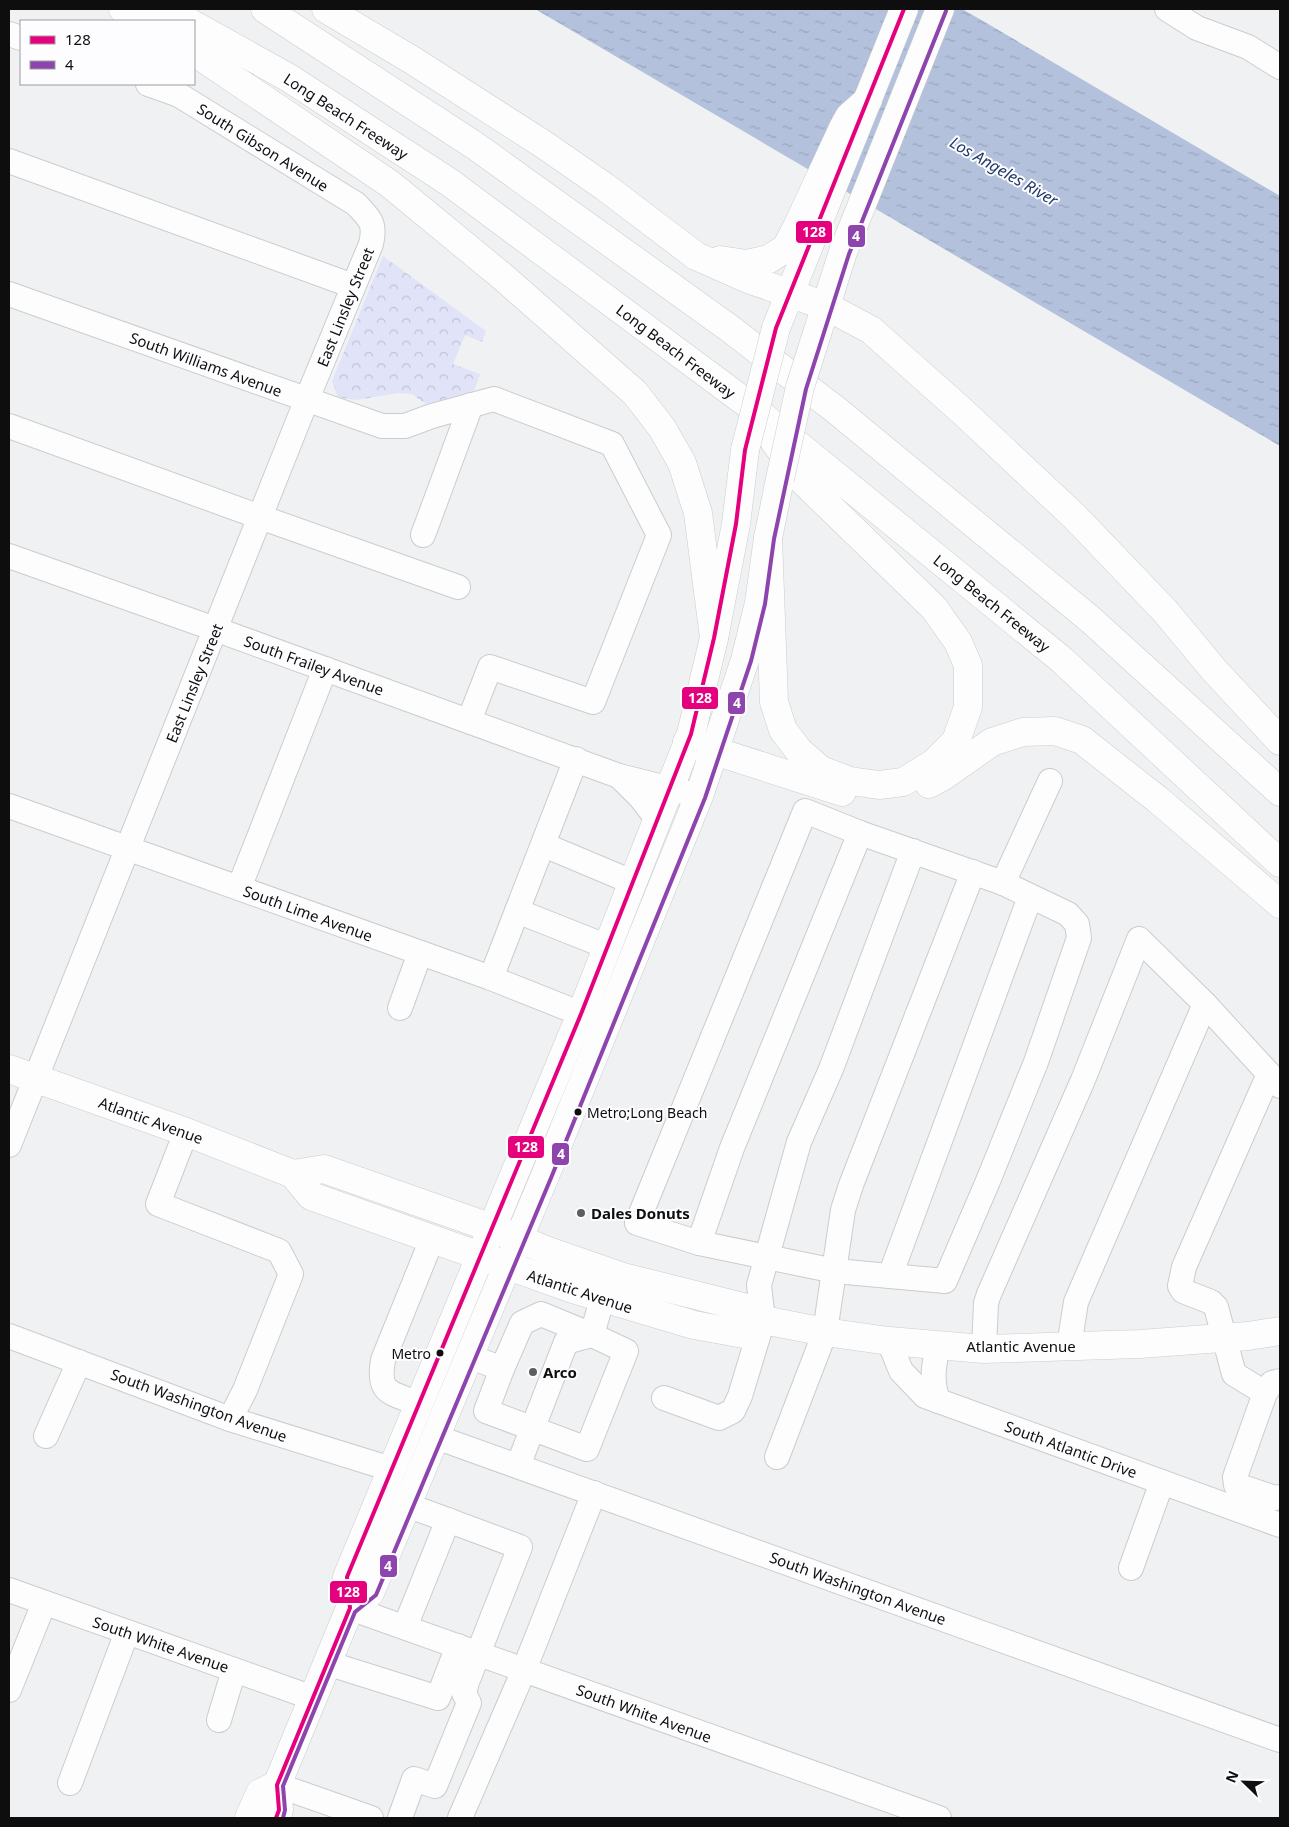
<svg xmlns="http://www.w3.org/2000/svg" width="1289" height="1827" font-family="'Noto Sans',sans-serif">
<style>
.park{fill:url(#park-crowns)}
.water{fill:url(#water-ripples)}
.lines{fill:none;stroke-linecap:round;stroke-linejoin:round}
.minor-casing{stroke:#cbcccd;stroke-width:26}
.major-casing{stroke:#cbcccd;stroke-width:29}
.highway-casing{stroke:#cbcccd;stroke-width:29}
.minor{stroke:#fdfdfd;stroke-width:24}
.major{stroke:#fdfdfd;stroke-width:28}
.highway{stroke:#fdfdfd;stroke-width:28}
.major-bridge-casing{stroke:#cbcccd;stroke-width:29;stroke-linecap:butt}
.major-bridge{stroke:#fdfdfd;stroke-width:28}
.bus-1-casing{stroke:#fdfdff;stroke-width:8}
.bus-2-casing{stroke:#fdfdff;stroke-width:8}
.bus-1{stroke:#e5007d;stroke-width:4}
.bus-2{stroke:#8e44ad;stroke-width:4}
.bus-dot{fill:#0e0e0f;stroke:#fdfdff;stroke-width:2}
.poi-dot{fill:#5d5d5e;stroke:#fdfdff;stroke-width:2}
.labels{text-anchor:middle;dominant-baseline:central;stroke-width:4;stroke-linejoin:round;paint-order:stroke}
.bus-label{font-size:14px;fill:#0e0e0f;stroke:#fdfdff;text-anchor:start}
.street-label{font-size:15px;fill:#0e0e0f;stroke:#fdfdff}
.poi-label{font-size:15px;font-weight:bold;fill:#0e0e0f;stroke:#fdfdff;text-anchor:start}
.water-label{font-size:16px;font-style:italic;fill:#213969;stroke:#fdfdff}
.line-badge{stroke:#fdfdff;stroke-width:2}
.badge-label{font-size:14px;text-anchor:middle;font-weight:bold;fill:#fff}
</style>
<defs>
<pattern id="park-crowns" width="20" height="18" patternUnits="userSpaceOnUse" patternTransform="scale(1.25)"><rect width="20" height="18" fill="#e1e3f9"/><path d="M2 6a3 3 0 1 1 6 0M12 15a3 3 0 1 1 6 0" fill="none" stroke="#c0c2d4"/></pattern>
<pattern id="water-ripples" width="26" height="14" patternUnits="userSpaceOnUse" patternTransform="scale(1.25)"><rect width="26" height="14" fill="#b3c1dc"/><path d="M2 4q2-2 4 0t4 0M15 11q2-2 4 0t4 0" fill="none" stroke="#99a5bc"/></pattern>
</defs>
<rect width="100%" height="100%" fill="#f0f1f2"/>
<path class="park" d="M383,256L486,331L482,342L465,335L453,364L480,374L474,391L426,404L412,394L399,393L356,400L338,397L332,381Z"/>
<path class="water" d="M535,9H962L983,21L1280,196V446Z"/>
<g class="lines">
<g class="minor-casing">
<g id="minor">
<path d="M1167,9L1197,28L1248,47L1280,67"/>
<path d="M9,34L21,38"/>
<path d="M9,161L353,286"/>
<path d="M9,294L382,426H405L432,416L494,399L612,444L659,535L593,702L490,667L469,721"/>
<path d="M9,426L260,517L458,587"/>
<path d="M423,535L471,405"/>
<path d="M9,556L215,629L619,776L699,796"/>
<path d="M619,776L641,798L657,819"/>
<path d="M9,806L491,978L599,1021"/>
<path d="M805,811L860,833L1003,883L1068,914L1077,924L1079,938L1036,1062L988,1181L945,1281L835,1271L699,1243L637,1223Z"/>
<path d="M544,845L632,882"/>
<path d="M1003,883L1050,781"/>
<path d="M239,888L325,669"/>
<path d="M517,911L608,947"/>
<path d="M491,978L576,759"/>
<path d="M400,1008L420,953"/>
<path d="M186,1132L158,1204L279,1251L291,1274L245,1390L230,1419"/>
<path d="M9,1145L307,399L371,244C376,223 370,219 356,204L179,95L148,84"/>
<path d="M699,1243L732,1148L860,833"/>
<path d="M890,1276L1030,897"/>
<path d="M9,1336L230,1419L391,1469"/>
<path d="M889,1341L901,1371L925,1396L1280,1525"/>
<path d="M1069,1346L1076,1302L1205,1004"/>
<path d="M984,1349L986,1303L989,1294L1083,1080L1139,939L1205,1004L1280,1086"/>
<path d="M469,1356L502,1369L522,1323L541,1314L592,1335L602,1299"/>
<path d="M502,1369L486,1411L587,1449L626,1351L592,1335L566,1342L518,1466"/>
<path d="M1280,1381L1272,1383L1265,1393L1235,1477L1236,1485L1275,1498L1280,1497"/>
<path d="M1265,1393L1234,1374L1216,1307L1211,1302L1183,1291L1180,1286L1184,1267L1269,1074"/>
<path d="M664,1398L719,1418L733,1411L740,1396L763,1320L759,1285L799,1142L831,1069L913,851"/>
<path d="M938,1401C931,1381 933,1365 939,1345"/>
<path d="M419,1404C391,1392 377,1395 383,1360L432,1239"/>
<path d="M46,1436L79,1362"/>
<path d="M436,1437L1280,1740"/>
<path d="M777,1457L825,1332L843,1210L851,1185L973,872"/>
<path d="M1131,1568L1162,1482"/>
<path d="M9,1590L313,1698"/>
<path d="M350,1608L939,1818"/>
<path d="M405,1627L448,1520"/>
<path d="M327,1663L438,1698L458,1646"/>
<path d="M9,1690L44,1603"/>
<path d="M219,1720L234,1670"/>
<path d="M70,1783L127,1632"/>
<path d="M277,1785L371,1818"/>
<path d="M400,1818L414,1779L435,1786L469,1703L464,1693L467,1682L520,1547L407,1505"/>
<path d="M460,1818L524,1670L594,1493"/>
</g>
</g>
<g class="major-casing">
<g id="major">
<path d="M776,328L904,9"/>
<path d="M813,346L843,252L940,9"/>
<path d="M9,1069L186,1132L293,1174L311,1196L573,1289L694,1325L744,1334L753,1329L763,1320"/>
<path d="M293,1174L324,1169L492,1228L548,1251L623,1277L747,1308L763,1320L825,1332L889,1341L984,1349L1140,1344L1248,1336L1280,1331"/>
<path d="M350,1608L370,1593L545,1176L699,796L745,660L759,603L768,538L780,479"/>
<path d="M249,1818L260,1793L277,1785"/>
<path d="M276,1818L279,1810L277,1785L350,1608L347,1577L581,1014L691,734L714,638L736,524L745,450"/>
</g>
</g>
<g class="highway-casing">
<g id="highway">
<path d="M123,9L145,21"/>
<path d="M166,9L188,21"/>
<path d="M265,9L474,145L729,328L836,410L1091,620L1280,792"/>
<path d="M326,9L412,60L543,144L605,187L696,256L748,279L826,306L871,330L963,412L1075,517L1165,611L1214,670L1280,741"/>
<path d="M194,25L289,78L449,182L749,405L1062,660L1280,863"/>
<path d="M194,52L390,184L503,277L635,393L662,428L682,463L698,513L714,638"/>
<path d="M720,260L747,264L769,259L786,248L798,225L844,126L849,117L868,100"/>
<path d="M768,538L774,702L783,730L799,751L821,770L850,781L879,785L903,782L934,763L956,741L968,707V665L958,642L934,608L801,479L774,441"/>
<path d="M687,742L842,792"/>
<path d="M929,784L942,777L992,742L1023,732L1055,731L1082,740L1157,799L1280,904"/>
</g>
</g>
<use href="#minor" class="minor"/>
<use href="#major" class="major"/>
<use href="#highway" class="highway"/>
<g class="major-bridge-casing">
<g id="major-bridge">
<path d="M745,450L776,328"/>
<path d="M780,479L800,387L813,346"/>
</g>
</g>
<use href="#major-bridge" class="major-bridge"/>
<g class="bus-1-casing">
<path id="bus-1" d="M276,1818L279,1810L277,1785L350,1608L347,1577L581,1014L691,734L714,638L736,524L745,450L776,328L904,9"/>
</g>
<g class="bus-2-casing">
<path id="bus-2" d="M283,1818L285,1810L283,1786L355,1612L376,1595L551,1178L705,798L751,661L765,604L774,539L806,389L849,254L946,11"/>
</g>
<use href="#bus-1" class="bus-1"/>
<use href="#bus-2" class="bus-2"/>
</g>
<g class="bus-dot">
<circle cx="578" cy="1112" r="4.5"/>
<circle cx="440" cy="1353" r="4.5"/>
</g>
<g class="poi-dot">
<circle cx="581" cy="1213" r="5"/>
<circle cx="533" cy="1372" r="5"/>
</g>
<g class="labels">
<g class="bus-label">
<text x="587" y="1112">Metro;Long Beach</text>
<text x="431" y="1353" text-anchor="end">Metro</text>
</g>
<g class="street-label">
<text transform="translate(346 116) rotate(33)">Long Beach Freeway</text>
<text transform="translate(263 147) rotate(32)">South Gibson Avenue</text>
<text transform="translate(345 307) rotate(-68)">East Linsley Street</text>
<text transform="translate(676 351) rotate(37)">Long Beach Freeway</text>
<text transform="translate(206 364) rotate(20)">South Williams Avenue</text>
<text transform="translate(992 603) rotate(39)">Long Beach Freeway</text>
<text transform="translate(314 665) rotate(20)">South Frailey Avenue</text>
<text transform="translate(194 683) rotate(-68)">East Linsley Street</text>
<text transform="translate(308 913) rotate(20)">South Lime Avenue</text>
<text transform="translate(151 1120) rotate(20)">Atlantic Avenue</text>
<text transform="translate(580 1291) rotate(18)">Atlantic Avenue</text>
<text x="1021" y="1346">Atlantic Avenue</text>
<text transform="translate(199 1405) rotate(20)">South Washington Avenue</text>
<text transform="translate(1071 1449) rotate(20)">South Atlantic Drive</text>
<text transform="translate(858 1588) rotate(20)">South Washington Avenue</text>
<text transform="translate(161 1644) rotate(19)">South White Avenue</text>
<text transform="translate(644 1713) rotate(20)">South White Avenue</text>
</g>
<g class="poi-label">
<text x="591" y="1213">Dales Donuts</text>
<text x="543" y="1372">Arco</text>
</g>
<g class="water-label">
<text transform="translate(1004 171) rotate(30)">Los Angeles River</text>
</g>
</g>
<g class="line-badge">
<rect x="795" y="220" width="38" height="24" rx="5" fill="#e5007d"/>
<rect x="847" y="224" width="19" height="24" rx="5" fill="#8e44ad"/>
<rect x="681" y="686" width="38" height="24" rx="5" fill="#e5007d"/>
<rect x="727" y="691" width="19" height="24" rx="5" fill="#8e44ad"/>
<rect x="507" y="1135" width="38" height="24" rx="5" fill="#e5007d"/>
<rect x="551" y="1142" width="19" height="24" rx="5" fill="#8e44ad"/>
<rect x="379" y="1554" width="19" height="24" rx="5" fill="#8e44ad"/>
<rect x="329" y="1580" width="39" height="24" rx="5" fill="#e5007d"/>
</g>
<g class="badge-label">
<text x="814" y="237">128</text>
<text x="856" y="241">4</text>
<text x="700" y="703">128</text>
<text x="737" y="708">4</text>
<text x="526" y="1152">128</text>
<text x="561" y="1159">4</text>
<text x="388" y="1571">4</text>
<text x="348" y="1597">128</text>
</g>
<rect width="1289" height="1827" fill="none" stroke="#0e0e0f" stroke-width="20"/>
<rect x="20" y="20" width="175" height="65" fill="#fdfdff" stroke="#9d9d9f"/>
<rect x="30" y="36" width="25" height="8" fill="#e5007d" stroke="#9d9d9f"/>
<text x="65" y="45" font-size="15" fill="#0e0e0f">128</text>
<rect x="30" y="61" width="25" height="8" fill="#8e44ad" stroke="#9d9d9f"/>
<text x="65" y="70" font-size="15" fill="#0e0e0f">4</text>
<g transform="translate(1244 1782) rotate(293)" stroke="#fdfdff" stroke-width="4" paint-order="stroke">
<path d="M0-4L9 19L0 12L-9 19Z" fill="#0e0e0f"/>
<text y="-8" font-size="14" font-weight="bold" text-anchor="middle" fill="#0e0e0f">N</text>
</g>
</svg>
